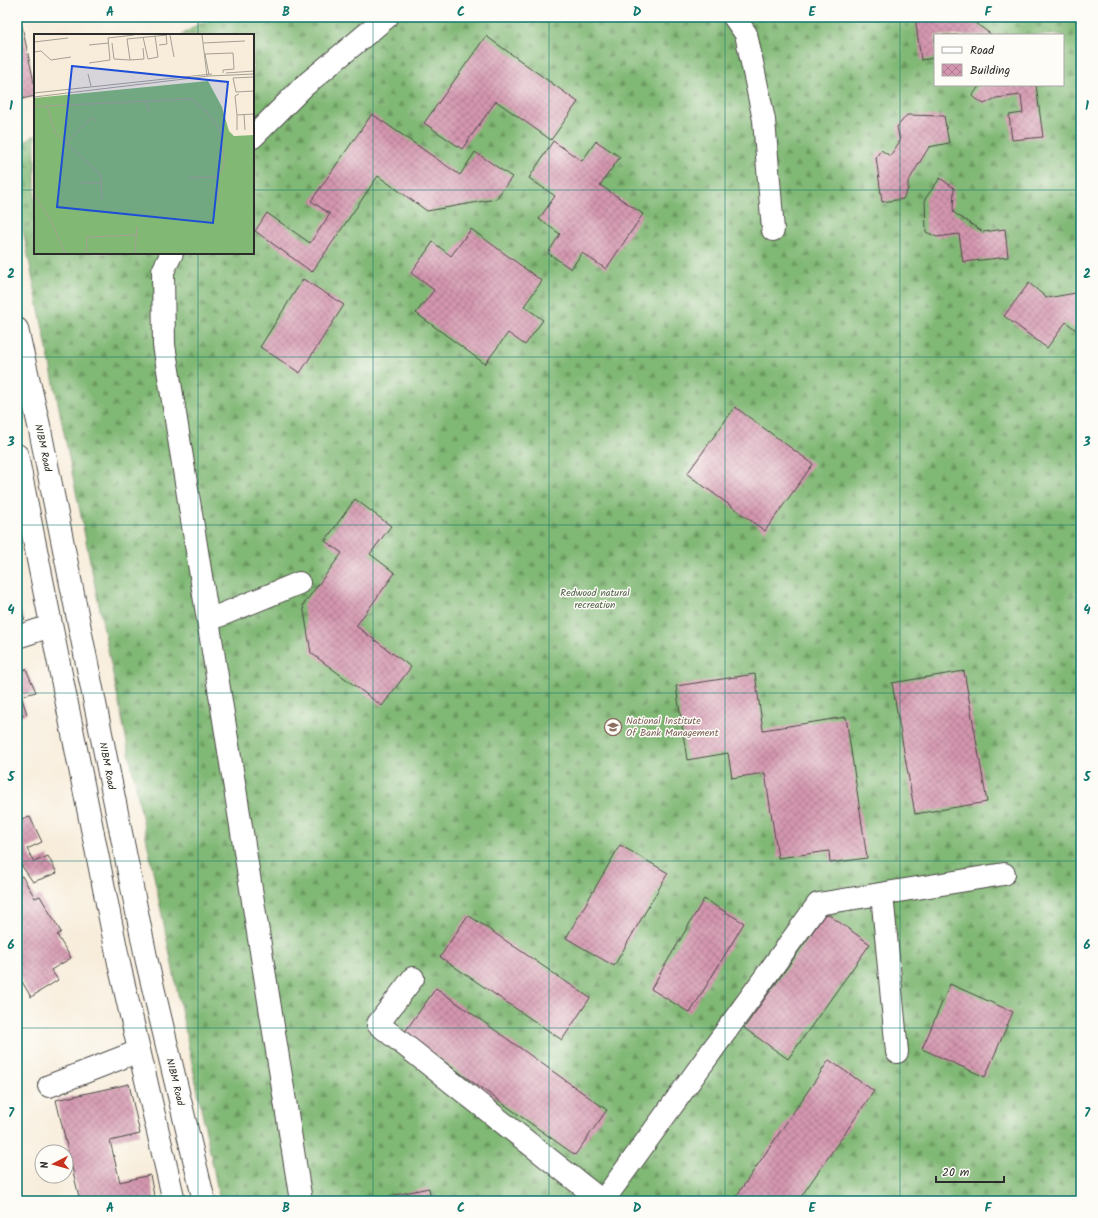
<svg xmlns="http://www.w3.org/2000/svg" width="1098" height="1218" font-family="Kalam,sans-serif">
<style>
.forest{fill:url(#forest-firs);stroke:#567250;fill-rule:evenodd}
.building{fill:url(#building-cross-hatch)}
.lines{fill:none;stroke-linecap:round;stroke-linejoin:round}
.minor-casing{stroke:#4a4845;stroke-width:24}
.minor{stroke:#fff;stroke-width:22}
.grid{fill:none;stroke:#0f766e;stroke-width:1;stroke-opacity:0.55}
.labels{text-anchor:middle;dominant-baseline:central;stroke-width:3;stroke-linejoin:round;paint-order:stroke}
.street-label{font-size:10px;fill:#2b2b2b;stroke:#fdfcf7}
.park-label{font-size:10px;fill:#4e5f47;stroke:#fdfcf7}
.education-label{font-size:10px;fill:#785e54;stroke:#fdfcf7;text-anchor:start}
.inset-road{fill:none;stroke:#a69f95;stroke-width:1}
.view{fill:#1d4ed8;fill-opacity:0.15;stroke:#1d4ed8;stroke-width:2}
.inset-edge{fill:none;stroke:#2b2b2b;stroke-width:2}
.neatline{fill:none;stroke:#0f766e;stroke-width:1.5}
.grid-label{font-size:13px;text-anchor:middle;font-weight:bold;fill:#0f766e}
</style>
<defs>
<pattern id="forest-firs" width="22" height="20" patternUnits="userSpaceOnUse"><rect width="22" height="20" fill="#80b874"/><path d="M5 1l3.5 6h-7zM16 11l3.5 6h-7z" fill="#69965f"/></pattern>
<pattern id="building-cross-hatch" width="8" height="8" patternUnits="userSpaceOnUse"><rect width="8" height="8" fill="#d496af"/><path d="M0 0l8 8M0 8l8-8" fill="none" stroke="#ac7b8f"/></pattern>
</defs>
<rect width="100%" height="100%" fill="#fdfcf7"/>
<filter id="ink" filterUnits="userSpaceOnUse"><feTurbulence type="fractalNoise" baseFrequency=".025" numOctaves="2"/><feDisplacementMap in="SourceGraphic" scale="8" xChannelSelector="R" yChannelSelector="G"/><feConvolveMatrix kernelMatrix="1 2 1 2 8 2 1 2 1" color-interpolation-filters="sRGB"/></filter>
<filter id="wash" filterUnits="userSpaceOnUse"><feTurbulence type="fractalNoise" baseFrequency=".012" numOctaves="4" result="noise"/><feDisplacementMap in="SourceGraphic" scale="16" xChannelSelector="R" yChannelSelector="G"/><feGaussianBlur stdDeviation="0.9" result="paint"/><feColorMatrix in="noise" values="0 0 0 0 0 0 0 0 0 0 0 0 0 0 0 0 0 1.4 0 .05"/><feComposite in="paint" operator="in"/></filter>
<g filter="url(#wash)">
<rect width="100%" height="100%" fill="#f8eddb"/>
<path class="forest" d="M217,17H1081V1201H220L17,201V147L35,135V253H253V35H182L198,24ZM935,35H1063V85H935Z"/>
<g id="blocks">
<g class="building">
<path d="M17,17H20L35,87V96L17,100Z"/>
<path d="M915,17H971V20L992,35H935V58L921,60Z"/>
<path d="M486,36L578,102L551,140L496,101L462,149L424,123Z"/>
<path d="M980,85H1036L1043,137L1012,140L1009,115L1023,113L1021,95L996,98L984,104L972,96Z"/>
<path d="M372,114L460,175L475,152L512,177L496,199L427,211L378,176L312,272L255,231L267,213L310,243L330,214L311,201Z"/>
<path d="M907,115L944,116L949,143L929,147L908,182V189L903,199L882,202L876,157L881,150L890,156L900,141L897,127Z"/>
<path d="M553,141L582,161L596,141L620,157L600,185L643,214L606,269L582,253L571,269L548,253L560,234L539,219L555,196L529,178Z"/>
<path d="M940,178L954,188L953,212L983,232L1005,229L1008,257L963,262L959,234L937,237L926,232L925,199Z"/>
<path d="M471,229L542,281L524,306L543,320L525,345L508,333L485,364L416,313L434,290L411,273L433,242L451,256Z"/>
<path d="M303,279L344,305L300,373L260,347Z"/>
<path d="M1029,283L1047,298L1076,293L1081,287V334L1066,322L1047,348L1004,316Z"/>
<path d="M735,407L813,464L765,531L687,474Z"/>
<path d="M355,499L391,526L370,554L395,573L356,626L411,667L382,706L311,653L303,605L342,553L325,541Z"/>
<path d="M17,605L25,619L17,623Z"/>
<path d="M26,669L36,692L21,696L27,714L17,717V672Z"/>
<path d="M964,671L987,802L915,814L892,683Z"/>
<path d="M755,674L763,730L846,717L867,858L830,863L829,851L778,858L765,773L732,778L728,753L687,760L676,686Z"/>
<path d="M30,817L42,842L27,849L34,862L48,856L57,873L33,882L19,862L17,863V820Z"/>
<path d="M620,845L668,873L614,966L566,938Z"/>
<path d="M22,876L35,898L40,896L61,932L57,935L71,958L51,970L58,980L31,997L17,973V879Z"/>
<path d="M704,899L744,923L690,1013L651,989Z"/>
<path d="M826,913L870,944L788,1059L744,1028Z"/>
<path d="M468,915L590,998L562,1040L440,957Z"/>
<path d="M950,984L1013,1012L985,1077L922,1049Z"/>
<path d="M436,988L607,1110L575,1155L404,1033Z"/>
<path d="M829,1060L874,1091L798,1201H733Z"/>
<path d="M129,1084L140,1134L110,1141L120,1182L150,1175L155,1201H80L56,1100Z"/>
<path d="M429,1188L431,1201H386L385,1197Z"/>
</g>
</g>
</g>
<g filter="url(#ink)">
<use href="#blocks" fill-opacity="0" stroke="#4a4845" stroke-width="1"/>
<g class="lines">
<g class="minor-casing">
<g id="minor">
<path d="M734,17L746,34L764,120L773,230"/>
<path d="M253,137L304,86L387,17"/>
<path d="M172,253L163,271L164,345L301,1201"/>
<path d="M17,329L40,430L147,962L204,1201"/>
<path d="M17,455L120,968L174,1201"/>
<path d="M209,620L299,583"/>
<path d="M17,637L51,626"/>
<path d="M882,894L897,1052"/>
<path d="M413,978L378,1024L602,1201"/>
<path d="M49,1086L139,1051"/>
<path d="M603,1201L818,904L1004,874"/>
</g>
</g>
<use href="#minor" class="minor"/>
</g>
</g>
<path class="grid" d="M198,17V35M373,17V1201M549,17V1201M725,17V1201M900,17V1201M17,190H35M253,190H1081M198,253V1201M17,357H1081M17,525H1081M17,693H1081M17,861H1081M17,1028H1081"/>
<defs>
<g id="university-ring" transform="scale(0.9)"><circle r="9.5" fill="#fdfcf7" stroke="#8d6e63" stroke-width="1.5"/><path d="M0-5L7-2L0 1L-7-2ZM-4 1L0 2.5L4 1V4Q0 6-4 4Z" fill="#8d6e63"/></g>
</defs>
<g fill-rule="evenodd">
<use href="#university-ring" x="613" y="727"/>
</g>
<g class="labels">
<g class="street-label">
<text transform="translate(43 448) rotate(78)">NIBM Road</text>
<text transform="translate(107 766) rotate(79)">NIBM Road</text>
<text transform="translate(175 1082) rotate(76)">NIBM Road</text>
</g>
<g class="park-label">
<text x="595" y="593">Redwood natural<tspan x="595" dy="12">recreation</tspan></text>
</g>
<g class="education-label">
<text x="626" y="721">National Institute<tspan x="626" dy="12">Of Bank Management</tspan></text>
</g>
</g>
<g transform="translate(34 34)">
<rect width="220" height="220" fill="#f8eddb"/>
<path d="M174,47L188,73L195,97L200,102L220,101V219H0V64Z" fill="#80b874"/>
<path class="inset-road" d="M136,1L140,23M168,1L173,42M109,3L114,25L124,23L121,2M0,8L34,4M78,9L80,25L96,26L93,5L133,1M169,9L211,7M55,11L75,9M125,11L133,10L132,1M0,18L7,17L17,26L37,23M171,20L199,19L200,35L189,36V39M171,20L175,41M96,26L110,25L109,14M55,29L76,26L74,4L100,1M192,39L220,37M54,40L57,52M220,43L199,44L202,58L220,57M0,59L178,40M0,63L175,42L220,40M112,67L115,79M0,72H13L21,99L67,141L68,165M13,72L157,65L173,78L187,98L190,129L187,138L180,143L154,144M210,80L211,96M203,81L201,62L205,60M203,96V81L220,80M32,109L58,83L63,88M183,142L185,170M47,149H68M0,160L17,187L31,219M52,219L53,203L103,201M101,219L103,192"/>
<path class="view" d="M38,32L194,48L179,189L23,173Z"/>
<rect width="220" height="220" class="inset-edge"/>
</g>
<rect width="1098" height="1218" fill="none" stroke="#fdfcf7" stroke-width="44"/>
<rect x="934" y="34" width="130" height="52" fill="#fdfcf7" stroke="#a9a8a5"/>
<rect x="942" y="47" width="20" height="6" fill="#ffffff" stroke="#a9a8a5"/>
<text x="970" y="54" font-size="12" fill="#2b2b2b">Road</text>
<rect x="942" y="64" width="20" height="12" fill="url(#building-cross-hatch)" stroke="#a9a8a5"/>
<text x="970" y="74" font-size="12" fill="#2b2b2b">Building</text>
<g transform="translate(54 1164) rotate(264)"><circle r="19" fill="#fdfcf7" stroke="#a9a8a5"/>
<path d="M0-3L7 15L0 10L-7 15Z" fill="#c8321e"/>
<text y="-6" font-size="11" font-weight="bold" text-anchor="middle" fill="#2b2b2b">N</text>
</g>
<path d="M936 1176v6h68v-6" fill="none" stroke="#2b2b2b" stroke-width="2"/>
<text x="942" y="1176" font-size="12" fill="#2b2b2b" stroke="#fdfcf7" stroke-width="3" paint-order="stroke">20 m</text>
<rect x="22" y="22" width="1054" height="1174" class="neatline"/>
<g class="grid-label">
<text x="110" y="16">A</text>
<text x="286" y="16">B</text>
<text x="461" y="16">C</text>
<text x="637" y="16">D</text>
<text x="812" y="16">E</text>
<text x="988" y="16">F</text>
<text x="11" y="110">1</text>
<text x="1087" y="110">1</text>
<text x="11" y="278">2</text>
<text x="1087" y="278">2</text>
<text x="11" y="446">3</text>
<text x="1087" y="446">3</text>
<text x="11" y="614">4</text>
<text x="1087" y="614">4</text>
<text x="11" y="781">5</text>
<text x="1087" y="781">5</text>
<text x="11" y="949">6</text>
<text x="1087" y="949">6</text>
<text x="11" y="1117">7</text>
<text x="1087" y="1117">7</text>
<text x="110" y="1212">A</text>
<text x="286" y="1212">B</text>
<text x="461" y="1212">C</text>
<text x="637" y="1212">D</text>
<text x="812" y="1212">E</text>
<text x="988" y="1212">F</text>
</g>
</svg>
